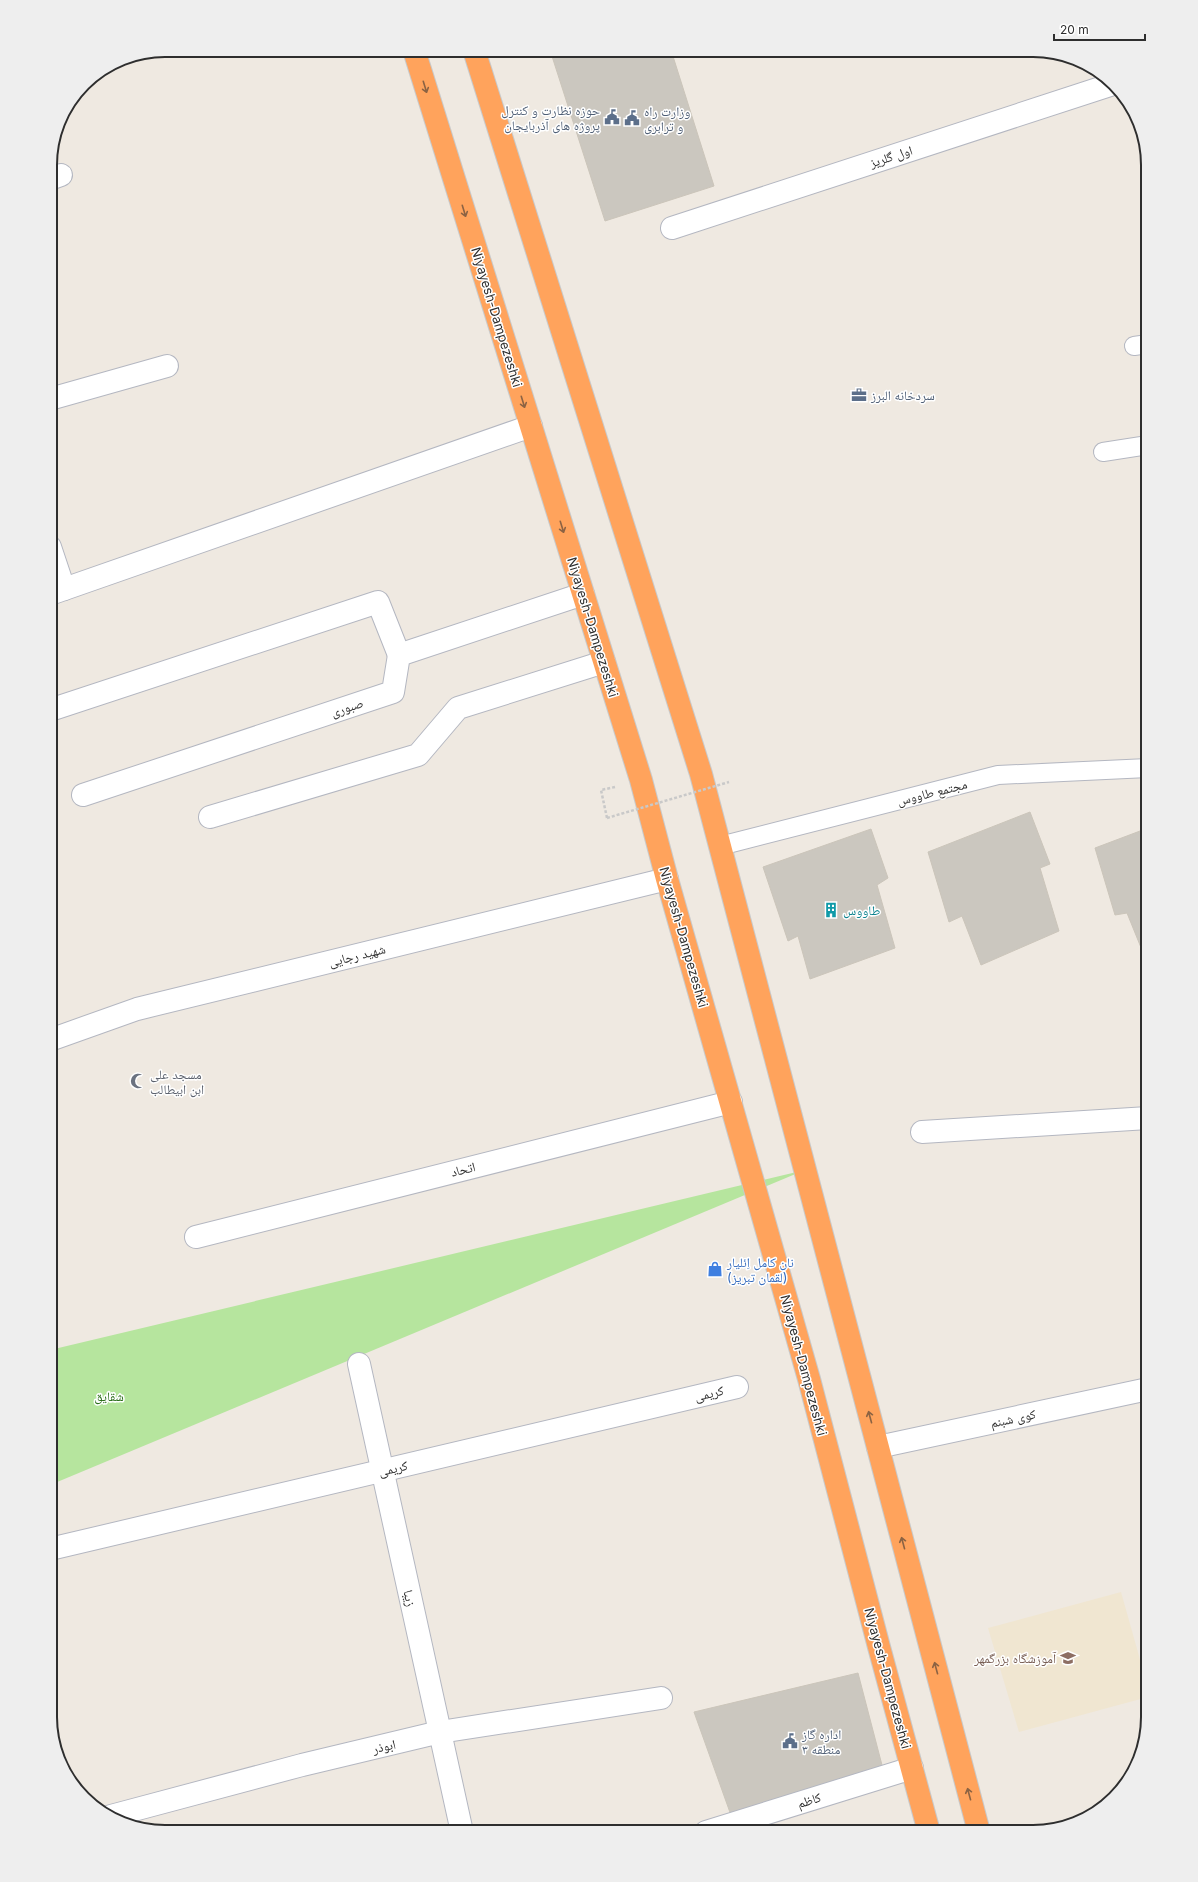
<svg xmlns="http://www.w3.org/2000/svg" width="1198" height="1882" font-family="Inter,'Noto Naskh Arabic',sans-serif">
<style>
.education{fill:#f0e6d1}
.green{fill:#b6e59e}
.building{fill:#cbc7bf;stroke:#cbc5ba}
.lines{fill:none;stroke-linecap:round;stroke-linejoin:round}
.lane-casing{stroke:#b4b7c1;stroke-width:20}
.street-casing{stroke:#b4b7c1;stroke-width:24}
.secondary-casing{stroke:#b4b7c1;stroke-width:24}
.highway-casing{stroke:#c9c9c9;stroke-width:24}
.path{stroke:#c9c9c9;stroke-width:2.5;stroke-dasharray:3 2;stroke-linecap:butt}
.lane{stroke:#fff;stroke-width:18}
.street{stroke:#fff;stroke-width:22}
.secondary{stroke:#fff;stroke-width:22}
.highway{stroke:#ffa35c;stroke-width:22}
.path-bridge{stroke:#c9c9c9;stroke-width:2.5;stroke-dasharray:3 2;stroke-linecap:butt}
.oneway{stroke:#8c6343}
.labels{text-anchor:middle;dominant-baseline:central;stroke-width:3;stroke-linejoin:round;paint-order:stroke}
.service-label{font-size:13px;fill:#4e5e75;stroke:#fff;text-anchor:start}
.street-label{font-size:13px;fill:#2e2e2e;stroke:#fff}
.culture-label{font-size:13px;fill:#0d838f;stroke:#fff;text-anchor:start}
.worship-label{font-size:13px;fill:#5b616d;stroke:#fff;text-anchor:start}
.shop-label{font-size:13px;fill:#366cbe;stroke:#fff;text-anchor:start}
.park-label{font-size:13px;fill:#2c6e1b;stroke:#fff}
.education-label{font-size:13px;fill:#785e54;stroke:#fff;text-anchor:end}
.rim{fill:none;stroke:#2e2e2e;stroke-width:2}
</style>
<rect width="100%" height="100%" fill="#efe9e1"/>
<path class="education" d="M1121,1592L1148,1688V1697L1019,1732L988,1628Z"/>
<path class="green" d="M805,1170L50,1485V1350Z"/>
<g class="building">
<path d="M550,50H671L714,186L605,221Z"/>
<path d="M1030,812L1050,864L1040,868L1059,931L981,965L962,916L949,922L928,852Z"/>
<path d="M1148,828V954L1144,955L1127,913L1115,915L1095,848Z"/>
<path d="M871,829L888,878L877,885L895,948L810,979L798,936L788,941L763,867Z"/>
<path d="M858,1673L883,1769L732,1818L694,1712Z"/>
</g>
<g class="lines">
<g class="lane-casing">
<g id="lane">
<path d="M1134,346L1148,344"/>
<path d="M1103,452L1148,445"/>
<path d="M720,846L998,775L1148,768"/>
</g>
</g>
<g class="street-casing">
<g id="street">
<path d="M50,179L61,175"/>
<path d="M672,228L1110,85"/>
<path d="M50,399L167,366"/>
<path d="M50,547L64,589"/>
<path d="M50,594L531,426"/>
<path d="M50,710L378,602L399,655"/>
<path d="M83,795L393,692L399,655L583,594"/>
<path d="M210,817L418,755L458,708L604,662"/>
<path d="M922,1132L1148,1118"/>
<path d="M196,1237L731,1102"/>
<path d="M359,1364L462,1832"/>
<path d="M878,1447L1148,1389"/>
<path d="M50,1549L737,1387"/>
<path d="M111,1816L302,1765L440,1732L661,1698"/>
<path d="M706,1832L912,1768"/>
</g>
</g>
<g class="secondary-casing">
<path id="secondary" d="M50,1040L137,1009L667,879"/>
</g>
<g class="highway-casing">
<g id="highway">
<path d="M414,50L641,780L667,879L809,1379L879,1647L929,1832"/>
<path d="M474,50L701,774L979,1832"/>
</g>
</g>
<path class="path" d="M607,818L601,790L615,787"/>
<use href="#lane" class="lane"/>
<use href="#street" class="street"/>
<use href="#secondary" class="secondary"/>
<use href="#highway" class="highway"/>
<path class="path-bridge" d="M607,818L729,782"/>
</g>
<defs><path id="oneway-shaft" d="M-6 0H5M1.5-3L5.5 0L1.5 3" fill="none" stroke-width="1.6" stroke-linecap="round" stroke-linejoin="round"/></defs>
<g class="oneway">
<use href="#oneway-shaft" transform="translate(425 87) rotate(73)"/>
<use href="#oneway-shaft" transform="translate(464 211) rotate(73)"/>
<use href="#oneway-shaft" transform="translate(523 402) rotate(73)"/>
<use href="#oneway-shaft" transform="translate(562 527) rotate(73)"/>
<use href="#oneway-shaft" transform="translate(870 1417) rotate(-105)"/>
<use href="#oneway-shaft" transform="translate(903 1543) rotate(-105)"/>
<use href="#oneway-shaft" transform="translate(936 1668) rotate(-105)"/>
<use href="#oneway-shaft" transform="translate(969 1794) rotate(-105)"/>
</g>
<defs>
<g id="civic-bare" transform="scale(1.2)"><path d="M-.6-6.5H3V-4.5H.6V-3L4-1V1h2V6H-6V1h2V-1L-.6-3ZM-1.2 2.5V6h2.4V2.5Z" fill="#5c6f8a" stroke="#fff" stroke-width="2.5" paint-order="stroke"/></g>
<g id="office-bare" transform="scale(1.2)"><path d="M-6-3h4V-5.5h4V-3h4V5H-6ZM-1-4.5V-3h2v-1.5ZM-6 0V1H6V0Z" fill="#5c6f8a" stroke="#fff" stroke-width="2.5" paint-order="stroke"/></g>
<g id="building-bare" transform="scale(1.2)"><path d="M-4-6H4V6H1V3H-1V6H-4ZM-2.5-4.3h1.7v1.8h-1.7ZM.8-4.3h1.7v1.8H.8ZM-2.5-1h1.7V.8h-1.7ZM.8-1h1.7V.8H.8Z" fill="#0f9aa8" stroke="#fff" stroke-width="2.5" paint-order="stroke"/></g>
<g id="mosque-bare" transform="scale(1.2)"><path d="M3.5-4.9A6 6 0 1 0 3.5 4.9A5 5 0 1 1 3.5-4.9Z" fill="#6b7280" stroke="#fff" stroke-width="2.5" paint-order="stroke"/></g>
<g id="shop-bare" transform="scale(1.2)"><path d="M-5-2.5h2.3a2.7 3.5 0 0 1 5.4 0H5L5.5 6h-11ZM-1.5-2.5h3a1.5 2.3 0 0 0-3 0Z" fill="#3f7fe0" stroke="#fff" stroke-width="2.5" paint-order="stroke"/></g>
<g id="school-bare" transform="scale(1.2)"><path d="M0-5L7-2L0 1L-7-2ZM-4 1L0 2.5L4 1V4Q0 6-4 4Z" fill="#8d6e63" stroke="#fff" stroke-width="2.5" paint-order="stroke"/></g>
</defs>
<g fill-rule="evenodd">
<use href="#civic-bare" x="612" y="117"/>
<use href="#civic-bare" x="632" y="118"/>
<use href="#office-bare" x="859" y="395"/>
<use href="#building-bare" x="831" y="910"/>
<use href="#mosque-bare" x="138" y="1081"/>
<use href="#shop-bare" x="715" y="1269"/>
<use href="#school-bare" x="1068" y="1658"/>
<use href="#civic-bare" x="790" y="1741"/>
</g>
<g class="labels">
<g class="service-label">
<text x="600" y="110" text-anchor="end">حوزه نظارت و کنترل<tspan x="600" dy="15">پروژه های آذربایجان</tspan></text>
<text x="644" y="111">وزارت راه<tspan x="644" dy="15">و ترابری</tspan></text>
<text x="871" y="395">سردخانه البرز</text>
<text x="802" y="1734">اداره گاز<tspan x="802" dy="15">منطقه ۳</tspan></text>
</g>
<g class="street-label">
<text transform="translate(891 156) rotate(-18)">اول گلریز</text>
<text transform="translate(497 317) rotate(73)">Niyayesh-Dampezeshki</text>
<text transform="translate(593 627) rotate(73)">Niyayesh-Dampezeshki</text>
<text transform="translate(347 707) rotate(-18)">صبوری</text>
<text transform="translate(932 792) rotate(-14)">مجتمع طاووس</text>
<text transform="translate(684 937) rotate(74)">Niyayesh-Dampezeshki</text>
<text transform="translate(357 955) rotate(-14)">شهید رجایی</text>
<text transform="translate(463 1169) rotate(-14)">اتحاد</text>
<text transform="translate(804 1365) rotate(75)">Niyayesh-Dampezeshki</text>
<text transform="translate(709 1393) rotate(-13)">کریمی</text>
<text transform="translate(1013 1418) rotate(-12)">کوی شبنم</text>
<text transform="translate(393 1468) rotate(-13)">کریمی</text>
<text transform="translate(410 1598) rotate(78)">زیبا</text>
<text transform="translate(888 1678) rotate(75)">Niyayesh-Dampezeshki</text>
<text transform="translate(384 1746) rotate(-13)">ابوذر</text>
<text transform="translate(809 1800) rotate(-17)">کاظم</text>
</g>
<g class="culture-label">
<text x="843" y="910">طاووس</text>
</g>
<g class="worship-label">
<text x="150" y="1074">مسجد علی<tspan x="150" dy="15">ابن ابیطالب</tspan></text>
</g>
<g class="shop-label">
<text x="727" y="1262">نان کامل اِئلیار<tspan x="727" dy="15">(لقمان تبریز)</tspan></text>
</g>
<g class="park-label">
<text x="109" y="1396">شقایق</text>
</g>
<g class="education-label">
<text x="1056" y="1658">آموزشگاه بزرگمهر</text>
</g>
</g>
<path d="M0 0H1198V1882H0ZM165 57H1033A108 108 0 0 1 1141 165V1717A108 108 0 0 1 1033 1825H165A108 108 0 0 1 57 1717V165A108 108 0 0 1 165 57Z" fill="#eee" fill-rule="evenodd"/>
<path class="rim" d="M165 57H1033A108 108 0 0 1 1141 165V1717A108 108 0 0 1 1033 1825H165A108 108 0 0 1 57 1717V165A108 108 0 0 1 165 57Z"/>
<path d="M1054 34v6h91v-6" fill="none" stroke="#2e2e2e" stroke-width="2"/>
<text x="1060" y="34" font-size="12" fill="#2e2e2e" stroke="#ffffff" stroke-width="3" paint-order="stroke">20 m</text>
</svg>
